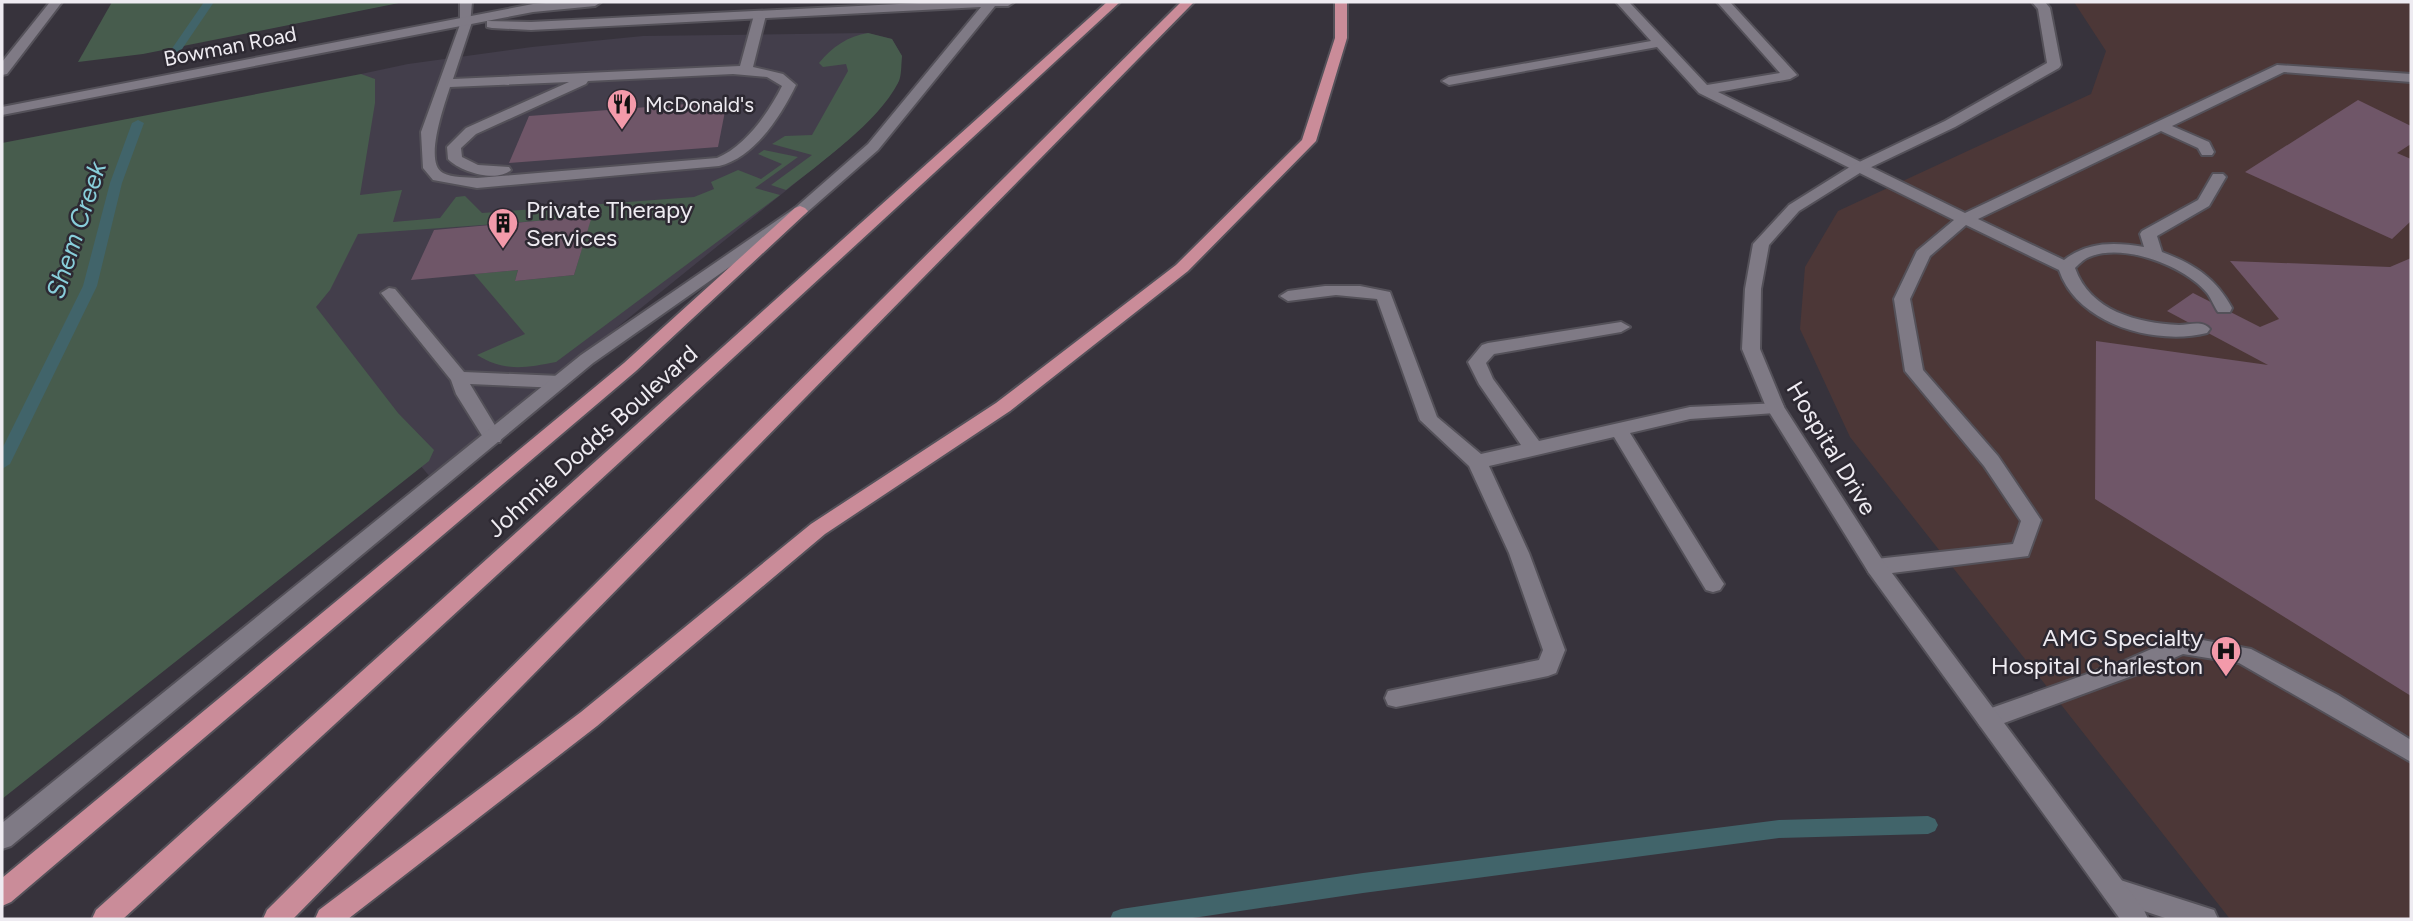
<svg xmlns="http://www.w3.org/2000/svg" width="2413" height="921" font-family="Figtree,sans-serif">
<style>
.built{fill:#433e4b}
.medical{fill:#4c3737}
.green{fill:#475c4d}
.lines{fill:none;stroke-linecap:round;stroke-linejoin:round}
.stream{fill:#41646a;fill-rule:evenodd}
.building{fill:#6f5668}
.service-casing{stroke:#545159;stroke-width:4}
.minor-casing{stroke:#545159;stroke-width:4}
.tertiary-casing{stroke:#545159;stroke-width:4}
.secondary-casing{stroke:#545159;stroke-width:4}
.trunk-casing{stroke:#545159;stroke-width:4}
.service{fill:#7f7a85;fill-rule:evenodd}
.minor{fill:#7f7a85;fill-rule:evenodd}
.tertiary{fill:#7f7a85;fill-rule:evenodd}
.secondary{fill:#7f7a85;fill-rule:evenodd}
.trunk{fill:#ca8c99;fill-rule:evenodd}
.labels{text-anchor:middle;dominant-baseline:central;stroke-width:5;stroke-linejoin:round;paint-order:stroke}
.far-street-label{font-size:21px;fill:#eeebf1;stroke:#2d2932}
.far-poi-label{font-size:21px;fill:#eeebf1;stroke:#2d2932;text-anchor:start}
.poi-label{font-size:24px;fill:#eeebf1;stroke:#2d2932;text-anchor:start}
.street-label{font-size:24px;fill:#eeebf1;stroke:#2d2932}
.water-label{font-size:26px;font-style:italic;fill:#88ceda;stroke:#2d2932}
</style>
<rect width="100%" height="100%" fill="#37333c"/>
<path class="built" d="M868,33L892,39L902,56L899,81L878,110L840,147L431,478L294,317L333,229L361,74L408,64L532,47L643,36Z"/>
<path class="medical" d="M2074,2H2411V919H2230L1850,437L1800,329L1805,267L1838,211L2091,94L2106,51Z"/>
<g class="green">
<path d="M112,2H404L143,54L78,62Z"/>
<path d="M868,33L892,39L902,56C901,64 902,76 898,83C878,122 820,163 786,190L771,185L812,155L772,144L785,136L812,135L848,71L846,64L823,67L819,63C832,47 848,36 868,33Z"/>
<path d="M361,74L375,79V103L360,195L402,190L393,222L440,218L456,197L465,196L482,213L694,197L714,189L711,182L738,170L761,179L782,164L758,154L764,150L798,157L755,188L780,195L556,362C525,368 505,372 477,355L525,334L474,274L518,270L515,281L574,275L591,217L358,234L330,290L316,307L398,413L434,450L429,461L2,799V143Z"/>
</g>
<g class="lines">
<g class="stream">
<path d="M204,2H214L180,52H172L171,50Z"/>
<path d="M138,120L144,123L122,183L97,286L10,464L2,469V449L83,286L110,183L132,123Z"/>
<path d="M1928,816L1935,819L1938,825L1935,831L1928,834L1779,838L1363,893L1186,919H1110L1113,912L1121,909L1363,873L1779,820Z"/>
</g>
</g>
<g class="building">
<path d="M2358,100L2411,126V144L2397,153L2411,159V221L2392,239L2245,172Z"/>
<path d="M727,101L718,147L509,163L529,116Z"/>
<path d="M592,216L574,275L515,281L518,270L411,280L434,230Z"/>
<path d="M2411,258V696L2095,499L2096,341L2268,365L2167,311L2193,293L2260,327L2279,319L2230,261L2390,267Z"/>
</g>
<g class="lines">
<g class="service-casing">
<g id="service">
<path d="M1616,2H1629L1707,85L1780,73L1717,2H1730L1797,75L1790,79L1718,92L1965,213L2277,65L2411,74V82L2284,72L2172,126L2209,142L2214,152L2212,155H2202L2198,148L2161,131L1978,219L2064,260C2088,241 2116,242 2144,247L2140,234L2142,231L2198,200L2213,174H2223L2226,177L2209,206L2157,236L2162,252C2194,264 2216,278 2232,308L2230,312H2218C2214,306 2211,298 2207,293C2185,266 2121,241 2087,258C2083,260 2078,265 2075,268C2090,311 2137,323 2179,325C2190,325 2202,320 2210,329L2207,333C2155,346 2077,324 2059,270L1966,225L1930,256L1910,299L1923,370L1998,456L2041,520L2028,556L1876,575L1869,573L1866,567L1869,561L1876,559L2013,544L2021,521L1984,466L1905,371L1894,299L1917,251L1954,220L1699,93L1657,47L1449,85L1442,81L1449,77L1651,41Z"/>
<path d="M760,11L766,15L753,67L783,74L796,85C781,116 754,158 719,166L477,188L433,180L423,168L421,132L462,19L466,18L472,22L453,79L740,66L754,15ZM733,74L767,77L782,86C769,112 745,147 717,158L477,178C467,177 452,178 443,173C423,163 445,103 450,87L569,82L466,128L447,147L448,159C460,172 497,183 511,170L509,167L478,165L462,157L461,148L476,134L586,84L588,81Z"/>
<path d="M1325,286H1360L1390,292L1437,417L1481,454L1521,445L1479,384L1468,362L1482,345L1488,343L1621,322L1630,327L1621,332L1494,354L1486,363L1493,379L1539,441L1690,407L1782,403L1784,407L1782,411L1775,413L1690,419L1630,433L1720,578L1724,584L1720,590L1713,592L1706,590L1614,437L1489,466L1529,553L1565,650L1556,673L1548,676L1396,707L1388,705L1385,698L1388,691L1539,660L1543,650L1509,553L1469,466L1420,420L1377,299L1336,295L1288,301L1280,296L1288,291Z"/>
<path d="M389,288L395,289L464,372L560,376L569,382L560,388L470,384L502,437L500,442H486L456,394L451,380L381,293Z"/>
<path d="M2181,636L2251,649L2338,695L2411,740V762L2239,663L2183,654L2140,673L1988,729L1980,726L1976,719L1980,712L2124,661Z"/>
<path d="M2114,878L2214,910L2218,919H2168L2105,898L2101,890L2105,882Z"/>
</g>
</g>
<g class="minor-casing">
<g id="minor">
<path d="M50,2H62L7,74L2,75V62Z"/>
<path d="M460,2H472L470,25L466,26L460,22Z"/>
</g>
</g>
<g class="tertiary-casing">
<path id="tertiary" d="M2032,2H2045L2050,8L2061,65L2059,68L1955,127L1863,171L1799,211L1769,245L1761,289L1760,349L1784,407L1883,561L2144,910L2148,919H2120L1869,573L1766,407L1742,349L1745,289L1753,244L1789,205L1853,165L1945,121L2047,63L2038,9Z"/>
</g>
<g class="secondary-casing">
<g id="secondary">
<path d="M559,2H601L595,6L533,12L2,115V107L533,4Z"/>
<path d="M939,2H1014L1008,6H995L878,150L805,214L593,363L11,846L2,849V823L581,355L795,208L868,144L981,7L531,30L492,28L487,27V21L531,22Z"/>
</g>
</g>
<g class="trunk-casing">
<g id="trunk">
<path d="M1107,2H1120L123,919H92L96,910Z"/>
<path d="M1181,2H1194L293,919H263L267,910Z"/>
<path d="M1335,2H1347V38L1316,141L1188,271L1010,411L825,534L597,726L348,919H315L319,910L581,712L811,524L996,403L1176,265L1302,140L1335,38Z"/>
<path d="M800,206L805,208L808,211L805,214L636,371L11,902L2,906V878L624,363L795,208Z"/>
</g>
</g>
<use href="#service" class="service"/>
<use href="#minor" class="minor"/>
<use href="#tertiary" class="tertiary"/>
<use href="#secondary" class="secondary"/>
<use href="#trunk" class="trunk"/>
</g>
<defs>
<g id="restaurant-pin" transform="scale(1.575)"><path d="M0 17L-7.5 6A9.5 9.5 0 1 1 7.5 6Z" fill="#f39aaa" stroke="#2d2932"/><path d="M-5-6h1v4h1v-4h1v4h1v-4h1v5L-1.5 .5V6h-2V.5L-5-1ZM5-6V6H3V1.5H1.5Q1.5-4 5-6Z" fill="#111"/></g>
<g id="building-pin" transform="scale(1.575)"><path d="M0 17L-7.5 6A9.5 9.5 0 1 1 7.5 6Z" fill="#f39aaa" stroke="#2d2932"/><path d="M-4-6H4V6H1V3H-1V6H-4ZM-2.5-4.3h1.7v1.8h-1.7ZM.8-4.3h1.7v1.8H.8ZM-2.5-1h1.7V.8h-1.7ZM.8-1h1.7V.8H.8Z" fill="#111"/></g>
<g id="hospital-pin" transform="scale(1.575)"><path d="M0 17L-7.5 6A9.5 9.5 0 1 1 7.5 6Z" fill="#f39aaa" stroke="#2d2932"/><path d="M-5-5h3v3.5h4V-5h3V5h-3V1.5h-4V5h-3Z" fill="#111"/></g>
</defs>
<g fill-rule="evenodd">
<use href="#restaurant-pin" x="622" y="104"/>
<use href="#building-pin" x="503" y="223"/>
<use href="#hospital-pin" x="2226" y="651"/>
</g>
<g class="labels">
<g class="far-street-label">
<text transform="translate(230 46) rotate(-11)">Bowman Road</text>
</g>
<g class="far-poi-label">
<text x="645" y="104">McDonald's</text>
</g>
<g class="poi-label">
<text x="526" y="209">Private Therapy<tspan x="526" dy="28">Services</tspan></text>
<text x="2203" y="637" text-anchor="end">AMG Specialty<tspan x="2203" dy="28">Hospital Charleston</tspan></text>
</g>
<g class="street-label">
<text transform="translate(592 441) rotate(-42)">Johnnie Dodds Boulevard</text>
<text transform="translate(1832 448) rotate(59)">Hospital Drive</text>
</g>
<g class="water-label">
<text transform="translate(76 230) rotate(-72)">Shem Creek</text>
</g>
</g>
<rect width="2413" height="921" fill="none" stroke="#eeebf1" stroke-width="7"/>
</svg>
